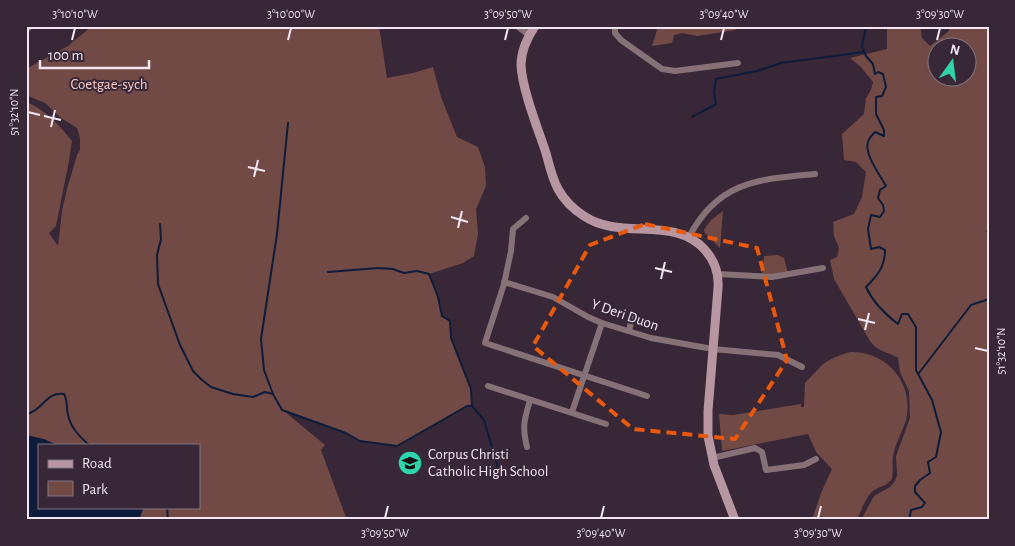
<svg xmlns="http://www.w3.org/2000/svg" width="1015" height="546" font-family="'Alegreya Sans',sans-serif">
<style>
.green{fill:#724a45;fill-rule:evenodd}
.water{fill:#0d1c3a}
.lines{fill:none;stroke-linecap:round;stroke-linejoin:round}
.stream{stroke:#0d1c3a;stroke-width:2}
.street{stroke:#867177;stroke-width:6}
.secondary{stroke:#b896a1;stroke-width:9}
.marked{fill:none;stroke:#e8590c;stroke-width:4;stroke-dasharray:10 6;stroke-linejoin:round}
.ticks{fill:none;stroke:#f2e7f2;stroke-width:2}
.labels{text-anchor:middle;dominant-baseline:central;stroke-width:4;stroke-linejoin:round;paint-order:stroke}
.park-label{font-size:15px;fill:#fbcbc4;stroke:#372737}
.street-label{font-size:15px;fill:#f2e7f2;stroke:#372737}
.poi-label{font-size:15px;fill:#f2e7f2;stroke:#372737;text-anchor:start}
.neatline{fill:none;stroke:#f2e7f2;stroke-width:2}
.ticks-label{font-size:12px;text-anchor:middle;fill:#f2e7f2}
</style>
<rect width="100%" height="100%" fill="#372737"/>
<g class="green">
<path d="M92,26H379L387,78L413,73L433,67L441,97L457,137L478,147L485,167L486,186L476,209L478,233L474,256L463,263L429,274L438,297L442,316L450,321L451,338L471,389L472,406H467L397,446L360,441L346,433L284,411L325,445L321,450L347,520H26V102C45,109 60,126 72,141L69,161L56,226L49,233L58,246L62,211L67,189L77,155L80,150V138L77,128L61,118L45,103L26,95V69L68,46ZM39,445H199V507H39Z"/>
<path d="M655,26H733L736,30L697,36L682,33L674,35L672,43L652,46L657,30Z"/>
<path d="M887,26H920L922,38L930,46L949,31V26H989V229L986,231L989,238V520H861L874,496L890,487L895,481L897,475L896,456L910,418L909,391L900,372L898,358C887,351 879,353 870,341L834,279L830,260L837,257C841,244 837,246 834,236C833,232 834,226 833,222L854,214L862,197L866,172L856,162L844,160L842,134L864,114L866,98L871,90L873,82L860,66L850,58L887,49ZM938,48H968V78H938Z"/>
<path d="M723,211L720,248L705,233L704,230L711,220Z"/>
<path d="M778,255L784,258L788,273L762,275L764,256Z"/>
<path d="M850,352C885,351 912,380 907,415C905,428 897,439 894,452C891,461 894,470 892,479C887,486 881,486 874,490C866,496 861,511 857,520H812L821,493L832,469L816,452L808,434L722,451L719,414L733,415L801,404V407H804L805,383L823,364L835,357Z"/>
</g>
<path class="water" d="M26,435L44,439L57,445H39V507H144L139,520H26Z"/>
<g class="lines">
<g class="stream">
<path d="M866,26L862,47L866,56L873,64L875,74L878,72L883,74L886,87L882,96L876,97V114L884,130V136L875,132C872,135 869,138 868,142C864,154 880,175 886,186L880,190L878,198L883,205L884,211L880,217L871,215L868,229L871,249L879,247L885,250C885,267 877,276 866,287C873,303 885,314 898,324L902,314H908L916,327V370L932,400L941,432L936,457L928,462L930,473L920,480L915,486V492L925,503L922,507L911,510L909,520"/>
<path d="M692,117L716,104L714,92L716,79L757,71L781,63L864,52"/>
<path d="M288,123L277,234L261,339L264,370L273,394L282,410L346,433L360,441L397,446L467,406H472L484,420L499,471L503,477"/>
<path d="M160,224L161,239L157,255L158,284L180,345L193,371L202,380L211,387L233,394L253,397L265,392L273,394"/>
<path d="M328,272L378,268L393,269L404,273L417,271L429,274L438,297L442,316L450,321L451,338L471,389L472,406"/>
<path d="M919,373L971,305L989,299"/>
<path d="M26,414C43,411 46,391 64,394C68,401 66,407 68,415C71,428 79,436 89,445"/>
<path d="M167,507L168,520"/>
</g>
<g class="street">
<path d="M517,26L529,35"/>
<path d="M615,26V33L621,40L662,69L675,71L738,63"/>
<path d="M26,30L31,26"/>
<path d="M526,218L513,229L511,251L504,284L485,343L647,396"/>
<path d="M689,237C718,181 759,179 815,174"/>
<path d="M718,274L772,277L823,268"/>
<path d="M504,282L553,297L588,317L602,323L651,338L713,349L778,355L802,367"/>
<path d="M629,331L632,317"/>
<path d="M488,386L606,424"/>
<path d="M572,412L602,323"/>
<path d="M527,447C522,426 524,421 530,400"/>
<path d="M712,458L755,448L762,452L766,470L804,465L816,459"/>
</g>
<path class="secondary" d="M535,26C527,38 521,50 521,65C522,89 538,129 546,153C549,164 552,178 558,189C564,200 573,209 584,216C621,241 674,215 705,250C715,261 719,273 718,288L708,411V436L714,465L735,520"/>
</g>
<path class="marked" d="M645,224L757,248L787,360L735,439L633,429L533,346L590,245Z"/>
<path class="ticks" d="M72,40L75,28M288,40L291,28M505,40L508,28M721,40L724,28M937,40L940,28M28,112L40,115M44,116L61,120M51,127L55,110M248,167L265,171M254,177L258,160M451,217L468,222M458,228L462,211M655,268L672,272M661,279L665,262M858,319L875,323M865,330L869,313M975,348L988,351M385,518L388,506M601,518L604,506M818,518L821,506"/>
<defs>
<g id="school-disc" transform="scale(1.25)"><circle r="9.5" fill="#30d4aa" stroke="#372737"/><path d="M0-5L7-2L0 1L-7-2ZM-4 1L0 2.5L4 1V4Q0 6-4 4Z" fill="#111"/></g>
</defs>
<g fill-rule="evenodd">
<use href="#school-disc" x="410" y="463"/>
</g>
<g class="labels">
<g class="park-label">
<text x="109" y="84">Coetgae-sych</text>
</g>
<g class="street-label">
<text transform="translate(625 315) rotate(19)">Y Deri Duon</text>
</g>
<g class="poi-label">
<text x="428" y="454">Corpus Christi<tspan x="428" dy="17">Catholic High School</tspan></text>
</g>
</g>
<rect width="1015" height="546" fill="none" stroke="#372737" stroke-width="55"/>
<rect x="38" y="444" width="162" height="65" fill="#372737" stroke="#827482"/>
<rect x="48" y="460" width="25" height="8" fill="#b896a1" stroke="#827482"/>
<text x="82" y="468" font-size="15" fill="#f2e7f2">Road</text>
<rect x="48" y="481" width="25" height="15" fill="#724a45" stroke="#827482"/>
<text x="82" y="494" font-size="15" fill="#f2e7f2">Park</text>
<g transform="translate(952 62) rotate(14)"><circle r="24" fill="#372737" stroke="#827482"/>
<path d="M0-4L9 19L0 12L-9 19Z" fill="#30d4aa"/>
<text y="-8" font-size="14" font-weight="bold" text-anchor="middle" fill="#f2e7f2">N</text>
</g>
<path d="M40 60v8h109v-8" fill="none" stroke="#f2e7f2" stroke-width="2.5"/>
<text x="48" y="60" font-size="15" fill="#f2e7f2" stroke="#372737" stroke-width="4" paint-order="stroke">100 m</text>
<rect x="28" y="28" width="960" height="490" class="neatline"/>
<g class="ticks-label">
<text x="75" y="18">3°10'10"W</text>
<text x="291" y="18">3°10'00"W</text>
<text x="508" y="18">3°09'50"W</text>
<text x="724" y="18">3°09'40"W</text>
<text x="940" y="18">3°09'30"W</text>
<text transform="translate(14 112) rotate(-90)" y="4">51°32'10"N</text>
<text transform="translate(1001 351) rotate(-90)" y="4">51°32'10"N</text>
<text x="385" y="537">3°09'50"W</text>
<text x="601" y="537">3°09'40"W</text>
<text x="818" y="537">3°09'30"W</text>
</g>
</svg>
